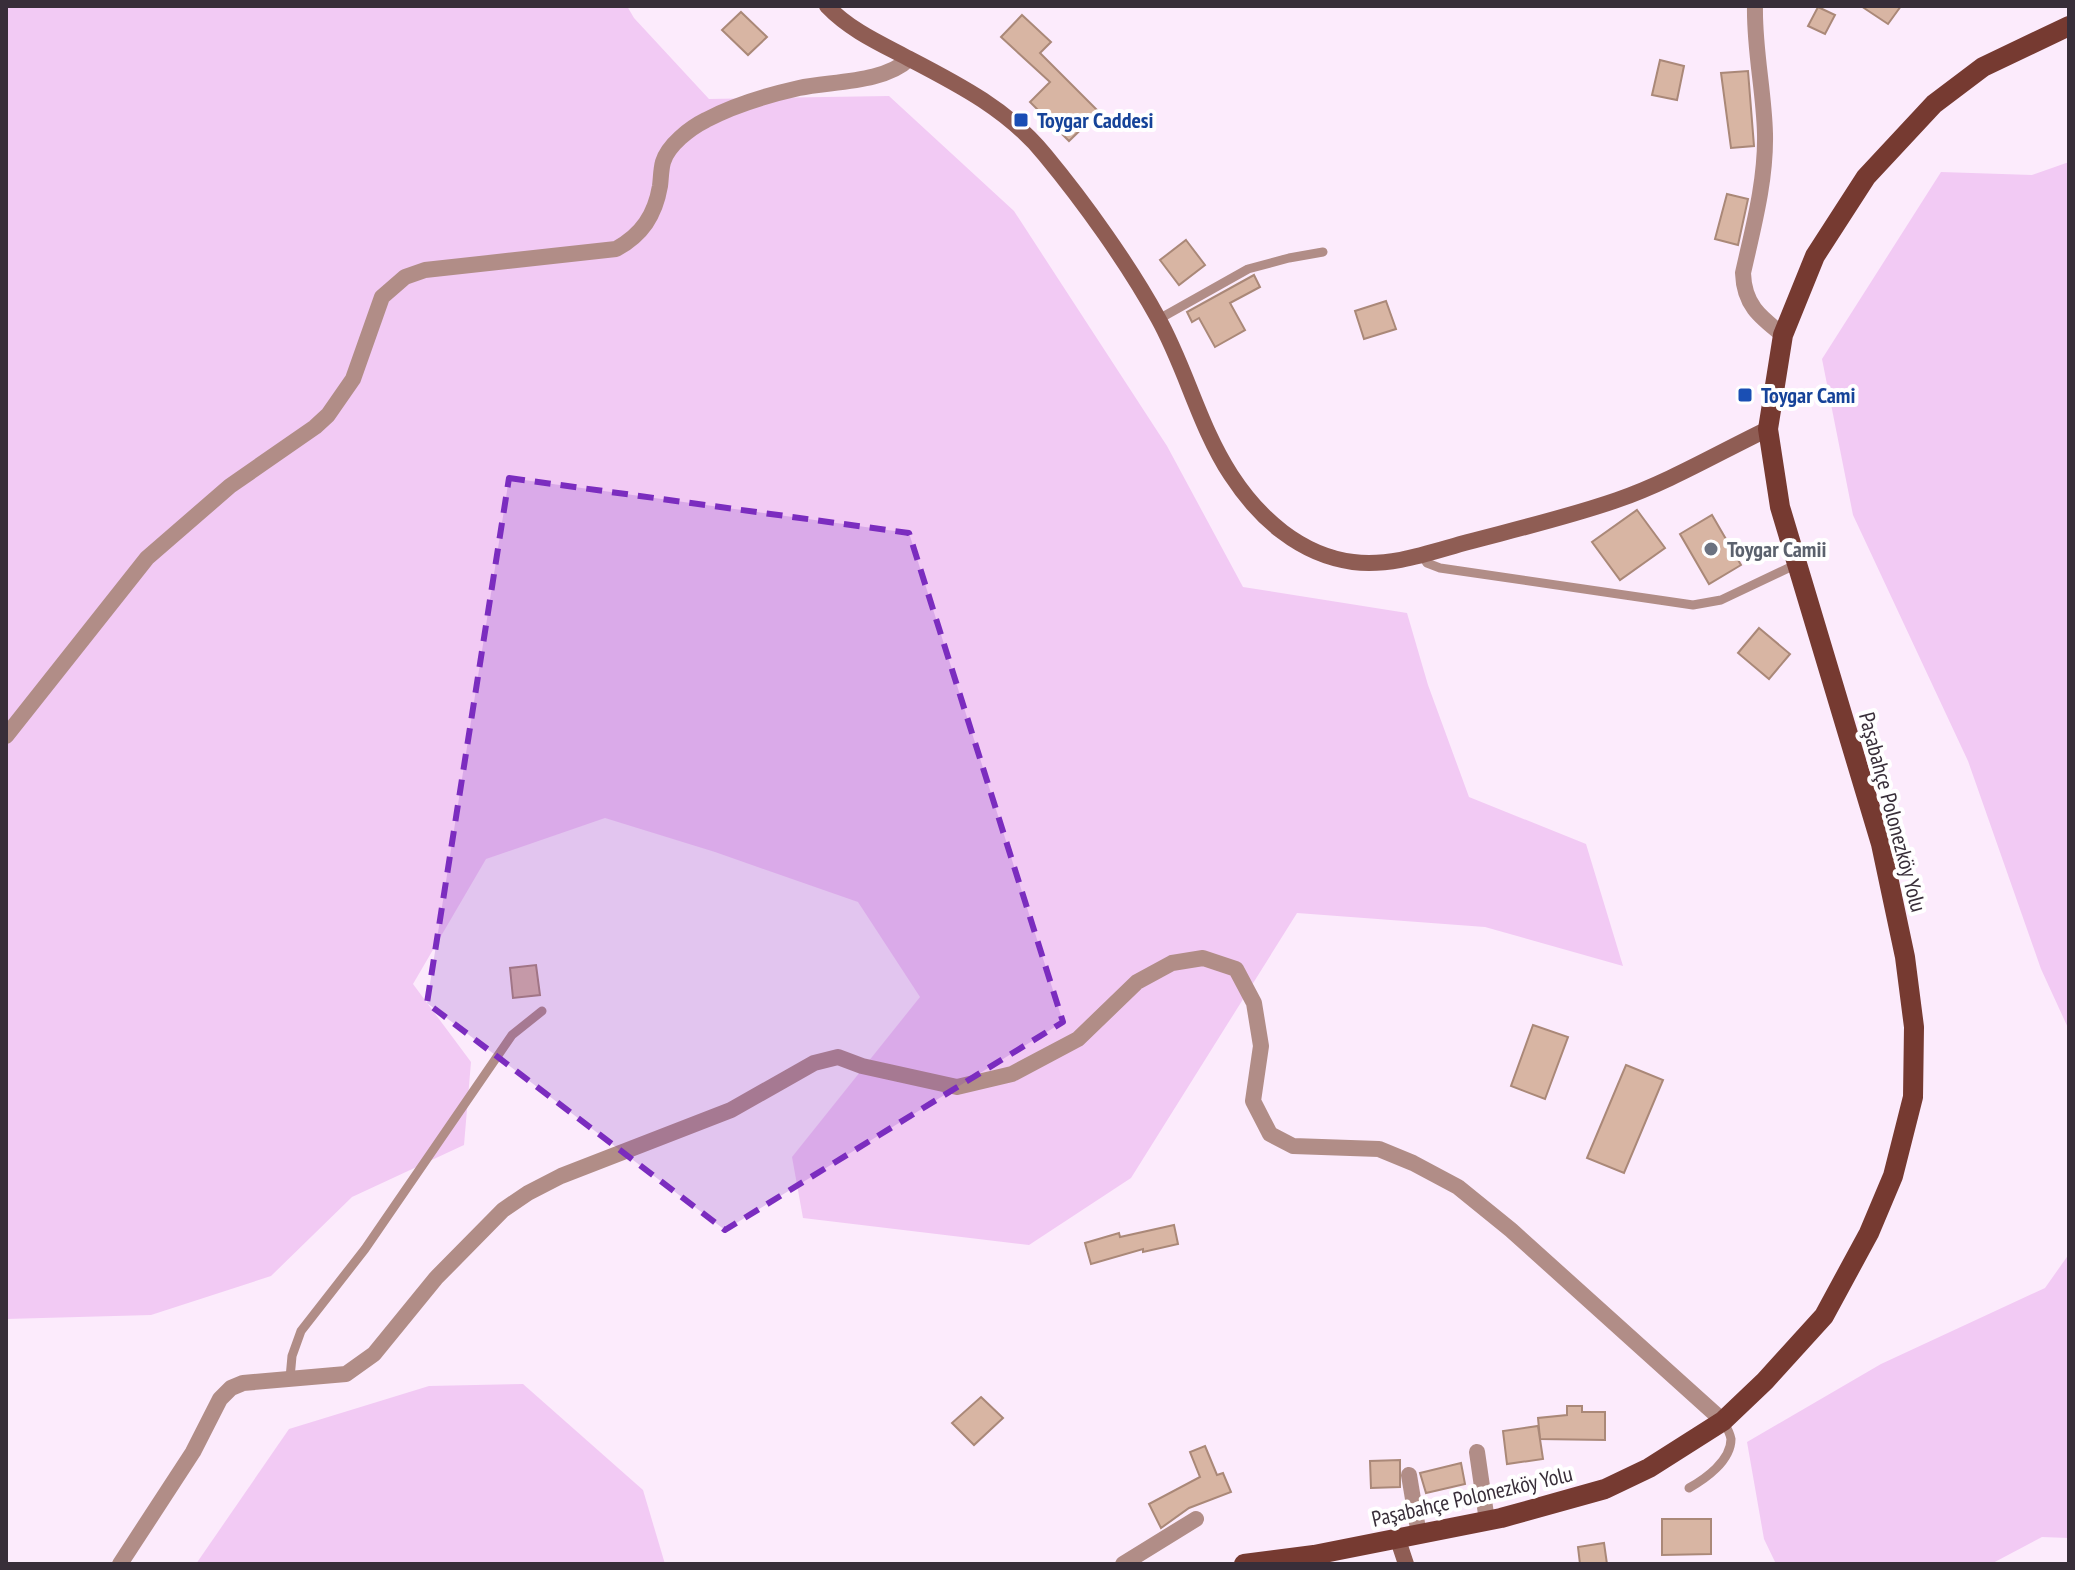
<svg xmlns="http://www.w3.org/2000/svg" width="2075" height="1570" font-family="'PT Sans Narrow',sans-serif">
<style>
.green{fill:#f2caf4}
.building{fill:#d8b5a3;stroke:#aa8878;stroke-width:2}
.lines{fill:none;stroke-linecap:round;stroke-linejoin:round}
.lane{stroke:#b18d87;stroke-width:9}
.street{stroke:#b18d87;stroke-width:16}
.secondary{stroke:#8f5d54;stroke-width:16}
.primary{stroke:#763a31;stroke-width:20}
.marked{fill:#7b2cbf;fill-opacity:0.2;stroke:#7b2cbf;stroke-width:6;stroke-dasharray:16 10;stroke-linejoin:round}
.transit-dot{fill:#1a4fb4;stroke:#fff;stroke-width:3}
.worship-dot{fill:#6b7280;stroke:#fff;stroke-width:3}
.labels{text-anchor:middle;dominant-baseline:central;stroke-width:8;stroke-linejoin:round;paint-order:stroke}
.transit-label{font-size:22px;font-weight:bold;fill:#164399;stroke:#fff;text-anchor:start}
.worship-label{font-size:22px;font-weight:bold;fill:#5b616d;stroke:#fff;text-anchor:start}
.street-label{font-size:22px;fill:#382e39;stroke:#fff}
</style>
<rect width="100%" height="100%" fill="#fcebfc"/>
<g class="green">
<path d="M6,6H627L634,18L709,99L889,96L1014,211L1167,446L1243,587L1407,613L1428,685L1469,797L1586,844L1623,966L1485,927L1297,913L1131,1178L1029,1245L803,1218L792,1157L920,997L858,902L715,852L605,818L486,859L413,984L471,1062L464,1145L352,1197L271,1276L151,1315L6,1319Z"/>
<path d="M2069,162V1030L2041,969L1968,761L1853,515L1822,359L1941,172L2032,175Z"/>
<path d="M2069,1254V1538L2042,1537L1991,1564H1776L1764,1539L1747,1442L1881,1364L2045,1288Z"/>
<path d="M523,1384L643,1490L665,1564H196L289,1429L429,1386Z"/>
</g>
<g class="building">
<path d="M1861,6H1901L1888,24Z"/>
<path d="M1818,7L1835,15L1825,34L1808,26Z"/>
<path d="M741,12L767,37L748,55L722,30Z"/>
<path d="M1022,15L1051,42L1040,53L1099,112L1069,141L1030,102L1050,82L1001,37Z"/>
<path d="M1660,60L1684,66L1677,100L1652,95Z"/>
<path d="M1748,71L1754,146L1731,148L1721,73Z"/>
<path d="M1727,194L1748,199L1738,245L1715,239Z"/>
<path d="M1186,240L1205,265L1179,285L1160,260Z"/>
<path d="M1254,275L1260,287L1230,303L1245,330L1215,347L1199,318L1192,322L1187,312Z"/>
<path d="M1386,301L1396,329L1364,339L1355,311Z"/>
<path d="M1637,510L1665,548L1620,580L1592,542Z"/>
<path d="M1712,515L1741,565L1709,584L1680,534Z"/>
<path d="M1759,628L1790,654L1769,679L1738,653Z"/>
<path d="M536,965L540,995L513,998L510,968Z"/>
<path d="M1533,1025L1568,1037L1545,1099L1511,1086Z"/>
<path d="M1626,1065L1663,1080L1624,1173L1587,1158Z"/>
<path d="M1174,1225L1178,1244L1143,1252V1249L1091,1264L1085,1243L1119,1233L1120,1237Z"/>
<path d="M981,1397L1003,1418L974,1445L952,1423Z"/>
<path d="M1567,1406H1582V1412H1605V1440L1540,1439L1538,1418L1567,1415Z"/>
<path d="M1538,1426L1543,1459L1507,1464L1503,1431Z"/>
<path d="M1205,1446L1217,1475L1223,1473L1231,1492L1189,1508L1161,1528L1149,1504L1200,1477L1190,1452Z"/>
<path d="M1400,1460V1487L1371,1488L1370,1461Z"/>
<path d="M1461,1463L1465,1484L1426,1493L1420,1473Z"/>
<path d="M1662,1519H1711V1554L1662,1555Z"/>
<path d="M1604,1543L1607,1564H1580L1578,1547Z"/>
</g>
<g class="lines">
<g class="lane">
<path d="M1159,319L1248,269L1289,258L1323,252"/>
<path d="M1422,555L1427,563L1440,568L1693,605L1721,600L1797,564"/>
<path d="M290,1378L292,1356L301,1331L365,1249L512,1035L542,1011"/>
<path d="M1689,1488C1705,1479 1731,1461 1731,1439C1730,1433 1726,1426 1723,1421"/>
</g>
<g class="street">
<path d="M1755,6C1754,49 1764,91 1765,134C1766,181 1753,228 1743,273C1744,305 1760,317 1783,335"/>
<path d="M6,736L147,558L230,486L315,427L328,415L353,379L382,297L405,277L425,270L616,249C642,235 655,215 660,186C661,178 661,169 663,162C668,145 690,128 706,120C734,105 768,95 799,88C832,81 884,83 909,59"/>
<path d="M1477,1452L1487,1521"/>
<path d="M1409,1475L1419,1535"/>
<path d="M120,1564L193,1452L220,1399L231,1388L243,1383L346,1374L374,1354L436,1278L503,1210L528,1193L561,1176L731,1110L814,1063L838,1057L862,1066L957,1087L1012,1074L1078,1039L1137,982L1172,963L1203,958L1236,969L1254,1003L1261,1046L1253,1101L1270,1134L1293,1146L1379,1149L1413,1163L1458,1187L1511,1230L1723,1421"/>
<path d="M1123,1564L1196,1519"/>
</g>
<g class="secondary">
<path d="M827,6C849,29 877,42 904,56C956,83 1008,109 1045,155C1084,202 1129,265 1158,318C1186,368 1199,426 1231,475C1259,518 1300,555 1353,562C1392,567 1431,552 1468,542C1517,529 1568,517 1617,500C1669,482 1718,453 1768,429"/>
<path d="M1398,1540L1406,1564"/>
</g>
<path class="primary" d="M1244,1564L1314,1555L1501,1518L1605,1489L1649,1468L1723,1421L1765,1381L1824,1316L1869,1233L1893,1176L1913,1097L1914,1027L1905,957L1881,844L1780,507L1768,429L1783,335L1815,256L1866,177L1934,104L1983,67L2069,26"/>
</g>
<path class="marked" d="M509,478L909,533L1063,1022L725,1230L427,1003Z"/>
<g class="transit-dot">
<rect x="1013" y="112" width="16" height="16" rx="4"/>
<rect x="1737" y="387" width="16" height="16" rx="4"/>
</g>
<circle class="worship-dot" cx="1711" cy="549" r="8"/>
<g class="labels">
<g class="transit-label">
<text x="1037" y="120">Toygar Caddesi</text>
<text x="1761" y="395">Toygar Cami</text>
</g>
<g class="worship-label">
<text x="1727" y="549">Toygar Camii</text>
</g>
<g class="street-label">
<text transform="translate(1893 812) rotate(75)">Paşabahçe Polonezköy Yolu</text>
<text transform="translate(1472 1496) rotate(-13)">Paşabahçe Polonezköy Yolu</text>
</g>
</g>
<rect width="2075" height="1570" fill="none" stroke="#382e39" stroke-width="16"/>
</svg>
